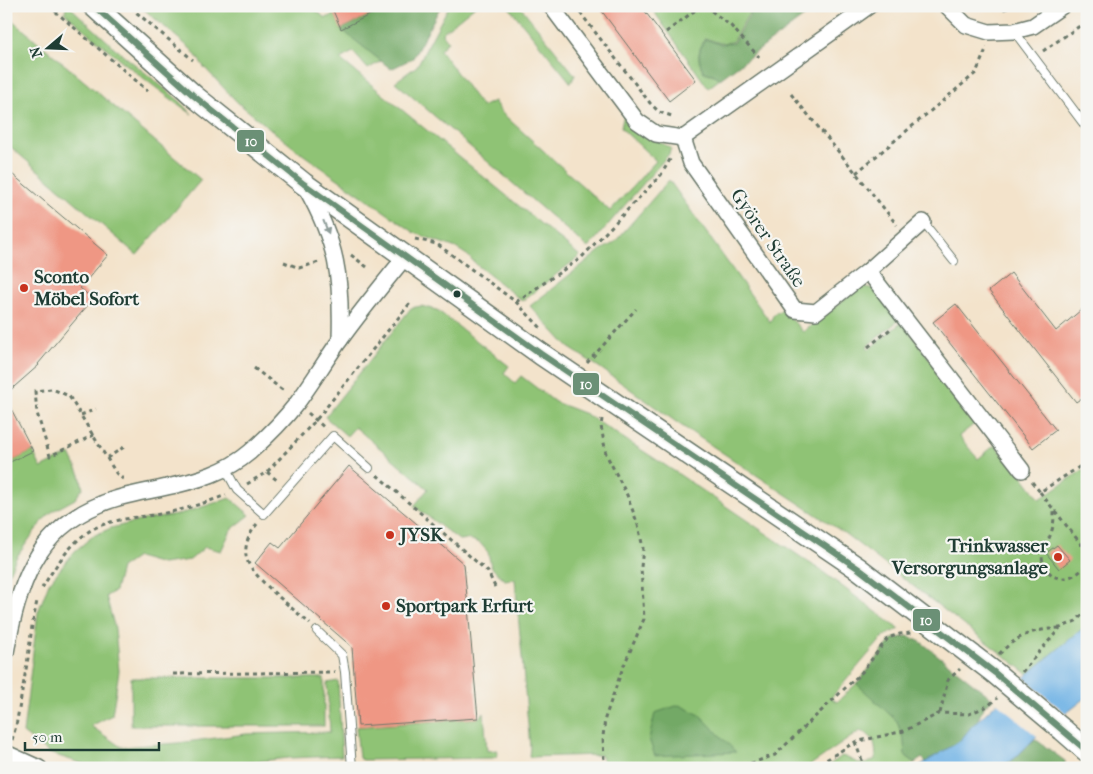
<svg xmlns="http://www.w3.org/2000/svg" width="1093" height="774" font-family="'IM FELL French Canon',serif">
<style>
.green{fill:#8fc375;stroke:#578054}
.forest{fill:#73a966;stroke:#49734d}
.water{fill:#70b2e5;stroke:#48788c}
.pier{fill:#f3e3cb}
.building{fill:#ef9784}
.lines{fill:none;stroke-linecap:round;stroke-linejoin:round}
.lane-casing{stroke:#697769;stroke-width:10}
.street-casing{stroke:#697769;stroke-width:18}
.secondary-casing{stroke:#697769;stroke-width:24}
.path{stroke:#697769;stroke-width:3;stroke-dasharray:4 4;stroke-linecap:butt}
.lane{stroke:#fff;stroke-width:8}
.street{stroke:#fff;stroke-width:15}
.secondary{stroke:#fff;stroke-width:21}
.secondary-bridge-casing{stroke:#697769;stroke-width:24;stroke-linecap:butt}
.secondary-bridge{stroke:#fff;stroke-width:21}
.bus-1-casing{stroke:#f6f6f2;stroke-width:10}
.bus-1{stroke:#6b9076;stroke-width:6}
.oneway{fill:#8f9e9a}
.poi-dot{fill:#c8321e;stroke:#f6f6f2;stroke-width:2}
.bus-dot{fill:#1f3d34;stroke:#f6f6f2;stroke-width:2}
.labels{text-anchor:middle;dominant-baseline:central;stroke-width:4.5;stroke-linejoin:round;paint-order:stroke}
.street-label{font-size:19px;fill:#1f3d34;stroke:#f6f6f2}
.poi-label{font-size:19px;font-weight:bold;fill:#1f3d34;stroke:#f6f6f2;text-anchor:start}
.line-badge{stroke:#f6f6f2;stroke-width:2}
.badge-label{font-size:14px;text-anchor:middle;font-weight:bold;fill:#fff}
</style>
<rect width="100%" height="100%" fill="#f6f6f2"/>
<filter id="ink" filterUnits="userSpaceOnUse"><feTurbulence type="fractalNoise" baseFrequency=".02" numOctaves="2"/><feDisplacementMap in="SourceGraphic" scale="10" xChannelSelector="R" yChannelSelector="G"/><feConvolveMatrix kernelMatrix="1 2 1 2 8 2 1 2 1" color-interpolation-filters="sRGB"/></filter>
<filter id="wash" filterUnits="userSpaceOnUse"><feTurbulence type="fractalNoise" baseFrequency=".0096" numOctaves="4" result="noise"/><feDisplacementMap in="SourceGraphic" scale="20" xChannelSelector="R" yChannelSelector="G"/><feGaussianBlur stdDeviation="1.12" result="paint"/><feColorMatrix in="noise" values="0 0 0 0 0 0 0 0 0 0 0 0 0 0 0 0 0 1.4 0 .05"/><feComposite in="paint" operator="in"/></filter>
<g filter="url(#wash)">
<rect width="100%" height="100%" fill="#f3e3cb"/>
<g class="green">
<path d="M66,6H69L116,49L181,102L192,114C148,83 106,49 65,13Z"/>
<path d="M140,6H311L325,18L335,15L342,29L381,61L368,69L353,52L340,59L580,256L522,301L477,265L467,255L456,248L415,233L298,151L237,102L204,67L192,50Z"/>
<path d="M449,6H475L442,33L448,41L440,50L482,107L494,101L501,112L514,124L610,211L656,161L621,128L623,118L627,114L650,137L671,148L669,154L588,248L395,82L417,66Z"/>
<path d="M508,6H520L575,75L571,83Z"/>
<path d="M650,6H759L751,10L732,42L720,43L705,38C698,51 696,59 704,72L714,75L720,79L708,88Z"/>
<path d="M6,15L201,180L137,255L6,143Z"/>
<path d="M669,180L770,322L774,314L783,309L803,332L862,286L874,289L899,320L867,346L869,349L902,322L977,422L959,436L978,459L995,445L1018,470L1040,499L1087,467V625L1028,674L844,533L679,424L599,367L568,347L530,306L601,250L614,243Z"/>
<path d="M421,306L437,310L509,366L504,373L515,383L521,376L555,402L586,414L677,473L823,572L899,629L884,636L831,698L837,702L857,683L897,721L904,741L905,755L915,763L906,768H825L842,756C858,761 861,770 876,758C875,744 875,736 860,731L806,768H607L600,755L529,757L530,747L515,579L505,580L491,567L488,552L480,543L469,539L459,540L414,506L428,489L355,427L347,436L325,417L411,308Z"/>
<path d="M33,451L41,468L70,454L80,475L83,488L75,499L53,511L42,521L16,558L6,579V464Z"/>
<path d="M230,498L250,515L231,530L221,551L205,547L190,560L162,564L137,557L121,568L115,591L106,596L115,629L119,671L112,715L91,726L121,747L178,743L246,734L330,732L327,683L338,681L342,756L289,758L194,768H96L49,753L23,733L38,612L49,583L75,551L93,536L111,528L143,520L177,515Z"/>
<rect x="131" y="678" width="193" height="48"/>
<path d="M484,713L487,751L497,750V756L493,758L363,760L359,758L356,727L478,718Z"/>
</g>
<g class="forest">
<path d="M388,6H441L413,58L391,69L341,29Z"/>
<path d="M760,6H789L794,13L802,10L809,13L720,79L713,74L704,72C697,59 698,51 705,39L720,44L733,43L752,11Z"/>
<path d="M908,636L921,642L993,699L985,705L977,721L972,726L960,741L926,762L922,758L915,763L905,755L904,741L897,721L857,684L892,639Z"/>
<path d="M679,705L700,715L736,752L655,756L649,739L655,713Z"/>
<path d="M1035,739L1065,761V768H999L1015,758Z"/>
</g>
<path class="water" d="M1087,625V697L1036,737L1015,758L999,768H916L960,741L972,726L1028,674Z"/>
<path class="pier" d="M1022,676L1068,715L1039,738L995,701Z"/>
<g id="blocks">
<g class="building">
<path d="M331,6H388L341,29Z"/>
<path d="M598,6H641L696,80L669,101Z"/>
<path d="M6,169L108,255L80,288L93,299L38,364L39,365L6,394Z"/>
<path d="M1011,273L1056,331L1087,305V394L1076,402L989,291Z"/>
<path d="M956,304L1056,430L1033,448L933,322Z"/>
<path d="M6,399L33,451L6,464Z"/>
<path d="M349,466L464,564L478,718L358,726L352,647L255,563L272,542L280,548Z"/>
<path d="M1057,545L1070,560L1059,569L1046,553Z"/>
</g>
</g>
</g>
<g filter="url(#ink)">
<use href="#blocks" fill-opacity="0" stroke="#697769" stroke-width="1"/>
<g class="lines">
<g class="lane-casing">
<g id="lane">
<path d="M1014,31L1087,128"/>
<path d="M923,222L954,261"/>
<path d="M225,468L237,490L264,514L333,436L369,468"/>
<path d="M317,631L342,655L345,672L352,768"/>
</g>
</g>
<g class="street-casing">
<g id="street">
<path d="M551,6L637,121L656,134L683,138L869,6"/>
<path d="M947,6L966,25L989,32L1014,31L1033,26L1062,6"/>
<path d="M683,138L691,163L795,310L816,312L868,271L1022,470"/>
<path d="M306,188C337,243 342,277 340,340"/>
<path d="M868,271L923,222"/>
<path d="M6,652C19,586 34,531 101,504C121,495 146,492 167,487C196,481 227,472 250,452C267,437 283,421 297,403C312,383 325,361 340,340C360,312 383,284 405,257"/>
<path d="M6,753L39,768"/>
</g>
</g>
<g class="secondary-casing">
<g id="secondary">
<path d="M94,6L194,96L304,184L541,354L859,569L995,673"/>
<path d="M1063,730L1087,751"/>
</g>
</g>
<g class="path">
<path d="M49,6L148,91"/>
<path d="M132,6L137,13L193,60"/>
<path d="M575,6L650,103L659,112L672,116"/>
<path d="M705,6L731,26L759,57"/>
<path d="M988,6L1004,9L1016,6"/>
<path d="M666,32L701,6"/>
<path d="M1043,51L1087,21"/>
<path d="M791,94L856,173L897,225"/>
<path d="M856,173L976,73L987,47"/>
<path d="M415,239L437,244L516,302L542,329"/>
<path d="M351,255L367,267"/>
<path d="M284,262L299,268L319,262"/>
<path d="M516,302L581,258L661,175L672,156"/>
<path d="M868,347L893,327"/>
<path d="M587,363L636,309"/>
<path d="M254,368L285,392"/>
<path d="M308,413L326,429"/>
<path d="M81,415L96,409"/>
<path d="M602,419L601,426L606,454L627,495L638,525L643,548L641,567L644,619L622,670L605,718L603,737L604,762"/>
<path d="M94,435L50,456L37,413L35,391L52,389L69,396L116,473L123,479"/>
<path d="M107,458L124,447"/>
<path d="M267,472L278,481"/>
<path d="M377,475L488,572L495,587"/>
<path d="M1032,482L1040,492L1087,462"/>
<path d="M247,484L267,472L316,420L411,302"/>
<path d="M1040,492L1054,510C1054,517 1054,524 1052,530C1047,548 1034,557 1050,573C1053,577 1059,579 1064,578C1074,577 1081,572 1087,564"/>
<path d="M1055,511L1081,544L1087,555"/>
<path d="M257,524C249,534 243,547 247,560C254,579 294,609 310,624"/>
<path d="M42,588C54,568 69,545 88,532C108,519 133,518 155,515C179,511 203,504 226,495"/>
<path d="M999,654C1019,634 1033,630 1060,628"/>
<path d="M1022,672L1060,628L1076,621L1087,610"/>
<path d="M173,674L335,672"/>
<path d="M940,713L948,680L960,669"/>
<path d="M12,740L16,726L28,658L32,626L37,601"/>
<path d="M855,742L865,768"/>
<path d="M727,768L749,764L775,755L862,672L888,638L900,634L911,633"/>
<path d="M813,768L855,742L904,731L940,713L969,714L988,706L997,698"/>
</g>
<use href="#lane" class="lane"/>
<use href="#street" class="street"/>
<use href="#secondary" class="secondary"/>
<g class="secondary-bridge-casing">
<path id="secondary-bridge" d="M995,673L1063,730"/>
</g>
<use href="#secondary-bridge" class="secondary-bridge"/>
<g class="bus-1-casing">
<path id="bus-1" d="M94,6L194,96L304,184L541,354L859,569L995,673L1087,751"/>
</g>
<use href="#bus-1" class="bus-1"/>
</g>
<defs><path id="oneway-solid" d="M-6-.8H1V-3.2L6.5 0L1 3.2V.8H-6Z" transform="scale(1.25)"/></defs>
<use class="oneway" href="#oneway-solid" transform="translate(326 227) rotate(68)"/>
</g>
<g class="poi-dot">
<circle cx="24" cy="288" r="5"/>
<circle cx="390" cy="535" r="5"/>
<circle cx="1058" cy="557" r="5"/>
<circle cx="386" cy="606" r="5"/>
</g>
<circle class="bus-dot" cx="457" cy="294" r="4.5"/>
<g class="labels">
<g class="street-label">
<text transform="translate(768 238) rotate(55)">Györer Straße</text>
</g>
<g class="poi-label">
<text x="34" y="277">Sconto<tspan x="34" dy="22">Möbel Sofort</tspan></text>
<text x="400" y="535">JYSK</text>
<text x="1048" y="546" text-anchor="end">Trinkwasser<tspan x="1048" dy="22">Versorgungsanlage</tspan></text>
<text x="396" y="606">Sportpark Erfurt</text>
</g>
</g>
<g class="line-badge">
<rect x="236" y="129" width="29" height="24" rx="5" fill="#6b9076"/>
<rect x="572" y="372" width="28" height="24" rx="5" fill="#6b9076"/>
<rect x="912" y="608" width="29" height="24" rx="5" fill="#6b9076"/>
</g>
<g class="badge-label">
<text x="251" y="146">10</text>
<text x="586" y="389">10</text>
<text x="926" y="625">10</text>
</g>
<rect width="1093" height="774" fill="none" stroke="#f6f6f2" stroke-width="25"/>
<g transform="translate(48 48) rotate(251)" stroke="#f6f6f2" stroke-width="4" paint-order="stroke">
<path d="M0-4L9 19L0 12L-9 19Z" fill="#1f3d34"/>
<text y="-8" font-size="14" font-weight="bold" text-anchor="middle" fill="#1f3d34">N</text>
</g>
<path d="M25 742v8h134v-8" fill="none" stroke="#1f3d34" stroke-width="2.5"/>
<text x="32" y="742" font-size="15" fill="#1f3d34" stroke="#f6f6f2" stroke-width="4" paint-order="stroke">50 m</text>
</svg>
